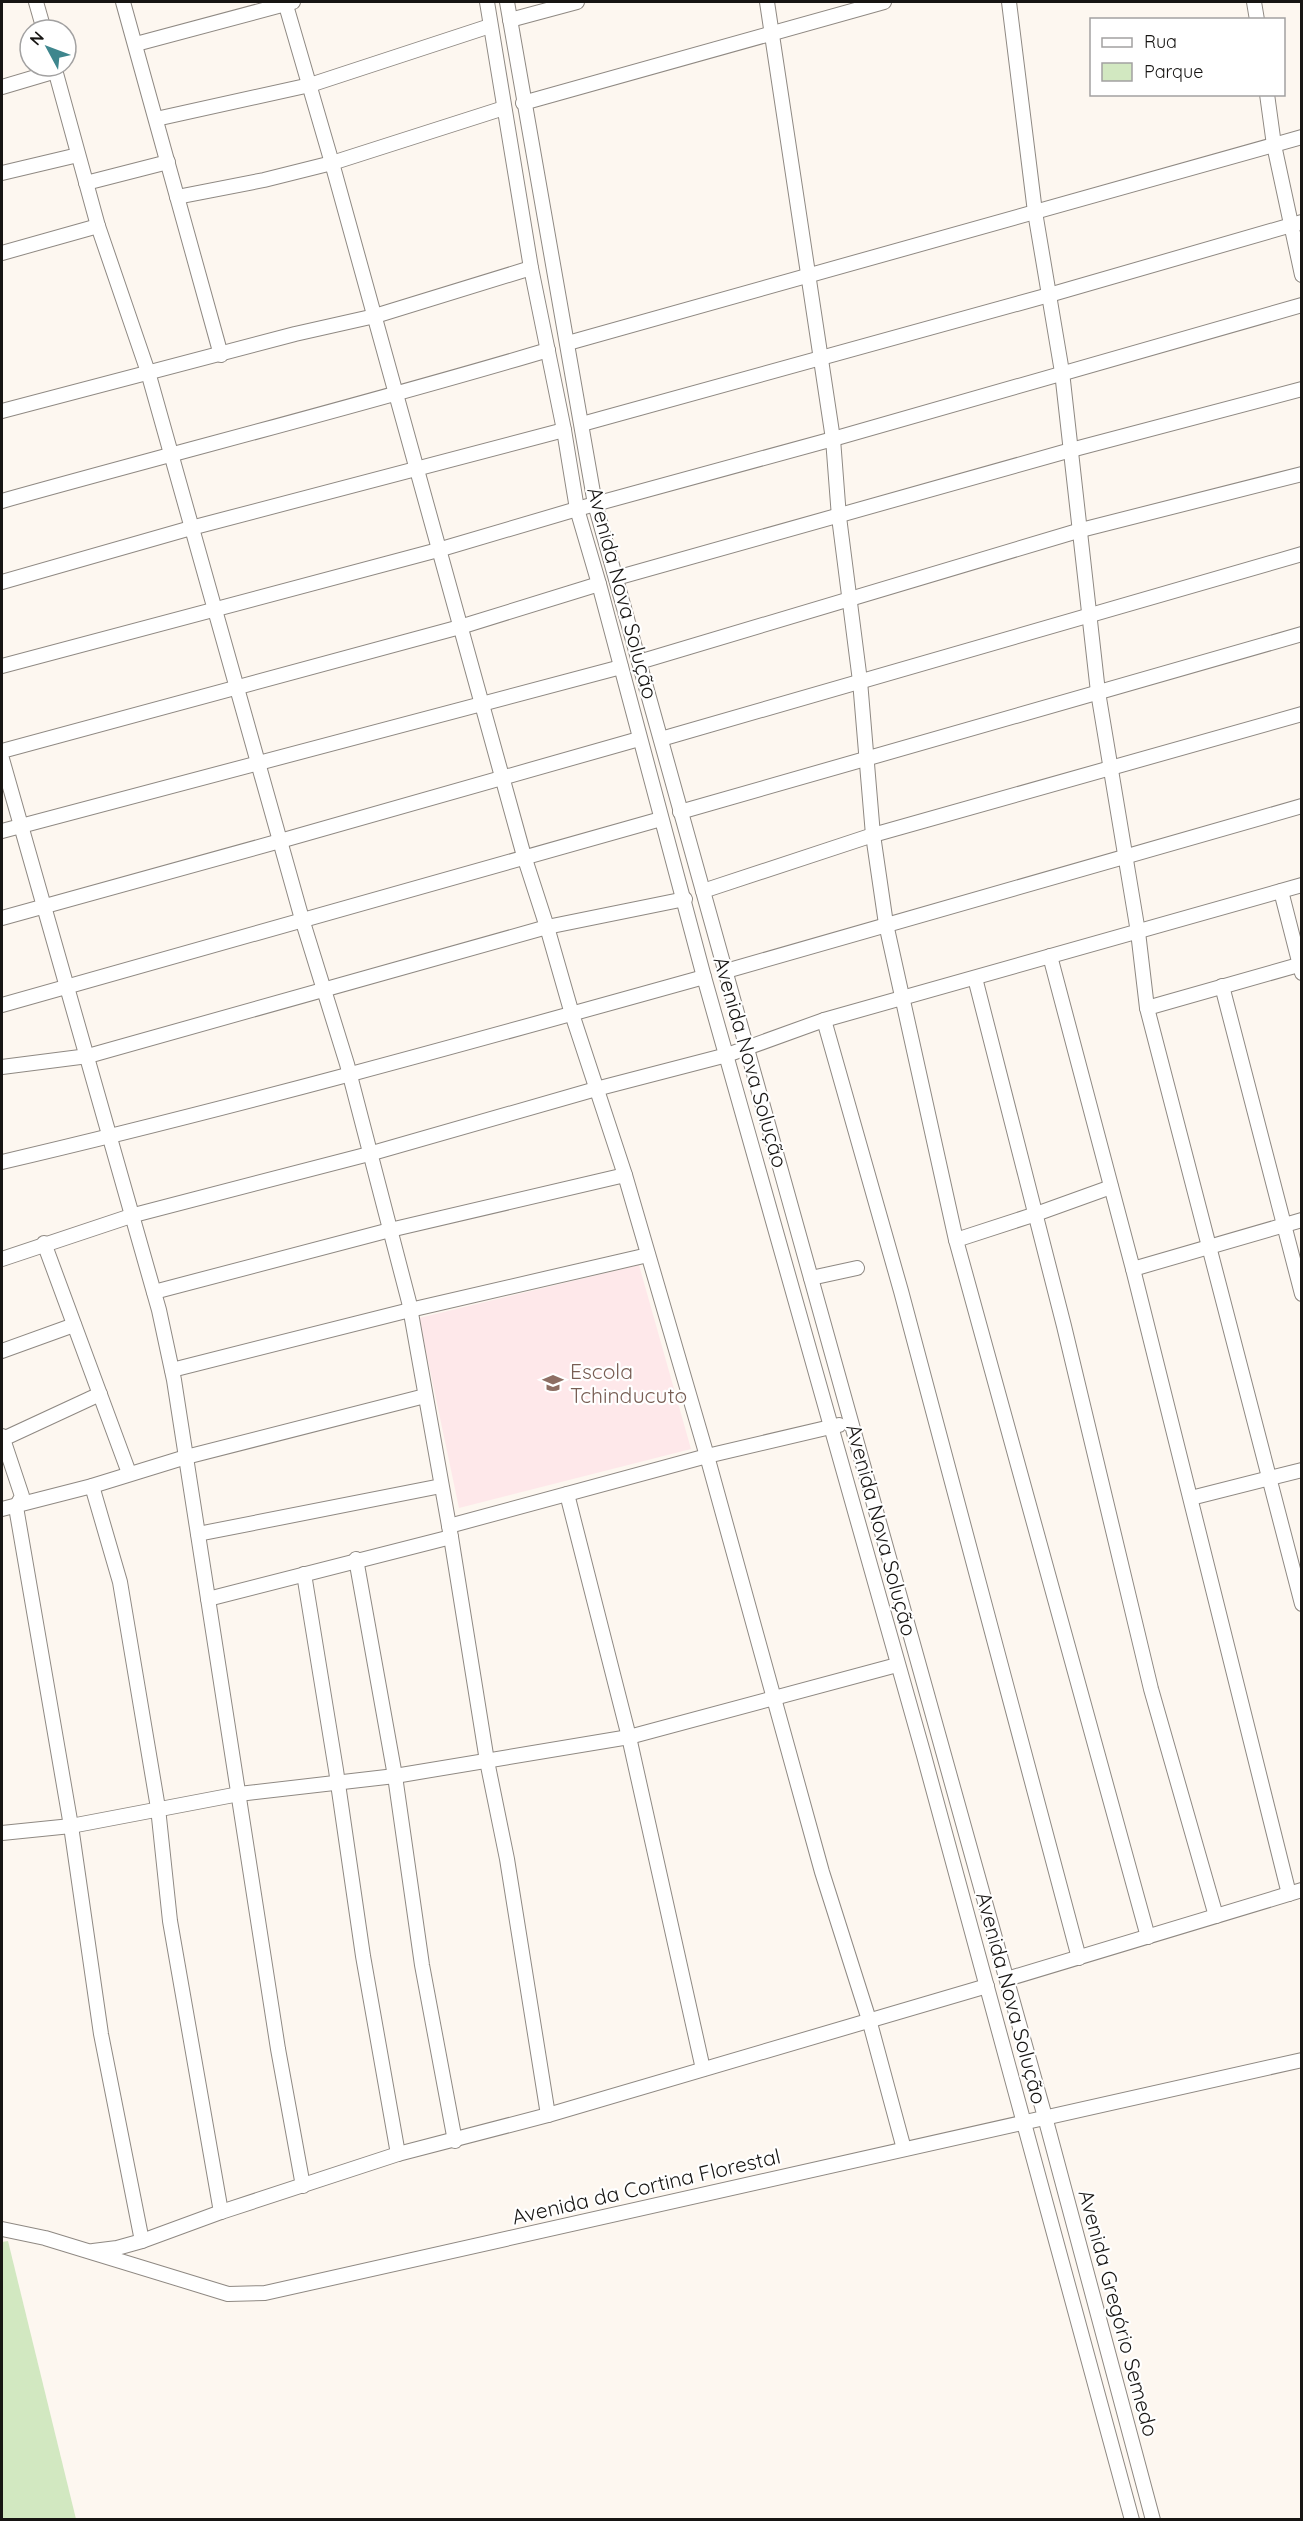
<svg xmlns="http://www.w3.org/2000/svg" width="1303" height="2521" font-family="Quicksand,sans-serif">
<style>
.education{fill:#fee8ea}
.green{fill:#d2e8c1}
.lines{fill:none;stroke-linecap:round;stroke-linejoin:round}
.street-casing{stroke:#8f8983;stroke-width:16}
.street{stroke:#fff;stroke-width:14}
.labels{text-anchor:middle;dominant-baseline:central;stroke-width:4.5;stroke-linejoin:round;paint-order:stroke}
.street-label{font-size:21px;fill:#171513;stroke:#fff}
.education-label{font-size:21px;fill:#785e54;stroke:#fff;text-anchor:start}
</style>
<rect width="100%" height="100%" fill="#fdf7f0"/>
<path class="education" d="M639,1265L691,1449L459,1508L419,1318Z"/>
<path class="green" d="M8,2241L76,2519H2V2242Z"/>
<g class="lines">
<g class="street-casing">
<g id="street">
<path d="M36,2L44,30"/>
<path d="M123,2L221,355"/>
<path d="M285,2L332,163L524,856L547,927L572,1014L625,1175L707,1456L822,1872L870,2023L904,2149"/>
<path d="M487,2L531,268L564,430L577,509L599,584L704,977L923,1752L1132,2520"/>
<path d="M507,2L595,504L1045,2117L1153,2520"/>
<path d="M767,2L833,439L839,517L860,681L873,835L886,924L956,1240L1148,1937"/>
<path d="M1009,2L1035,212L1062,372L1098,692L1138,932L1147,1008L1302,1604"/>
<path d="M1254,2L1257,20"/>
<path d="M510,20L577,2"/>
<path d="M136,44L293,2"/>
<path d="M54,66L98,226L148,372L302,919L347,1064L409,1302L451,1537L487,1761L507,1859L548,2115"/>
<path d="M2,87L56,71"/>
<path d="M1267,94L1274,145L1302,275"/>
<path d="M523,103L884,2"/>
<path d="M156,119L310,85L490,26"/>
<path d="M2,173L78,155"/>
<path d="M86,183L168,162"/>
<path d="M177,197L264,180L332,163L504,108"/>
<path d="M2,253L98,226"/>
<path d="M568,343L1302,137"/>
<path d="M2,411L295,334L375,316L531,268"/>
<path d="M582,424L1049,295L1302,222"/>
<path d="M2,501C184,450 367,404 548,350"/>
<path d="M616,578L1071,450L1302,389"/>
<path d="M2,582L191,528L564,430"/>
<path d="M639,662L1081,530L1302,474"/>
<path d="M2,666L438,550L577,509L833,439L1302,305"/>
<path d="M661,739L1302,554"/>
<path d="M2,751L460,627L599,584"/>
<path d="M2,759L159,1310L174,1380L278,2049L303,2186"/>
<path d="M680,812L1302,634"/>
<path d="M2,831L621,667"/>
<path d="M703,891L873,835L1302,714"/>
<path d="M1281,891L1302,973"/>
<path d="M2,918L280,841L639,739"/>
<path d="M1050,956L1133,1269L1289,1894"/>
<path d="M726,971L1302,806"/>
<path d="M975,978L1064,1326L1151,1689L1216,1916"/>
<path d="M1222,986L1302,1294"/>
<path d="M2,1005L661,819"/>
<path d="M1147,1008L1302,964"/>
<path d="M824,1020L901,1291L1079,1958"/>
<path d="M2,1067L88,1056L547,927L685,899"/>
<path d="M2,1162C237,1107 471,1042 704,977"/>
<path d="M956,1240L1036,1214L1111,1187"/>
<path d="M44,1243L129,1473"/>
<path d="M2,1259L134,1215L369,1154L596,1089L727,1055L824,1020L1302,885"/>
<path d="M1133,1269L1302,1220"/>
<path d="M811,1278L857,1268"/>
<path d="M154,1292L390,1230L625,1175"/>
<path d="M2,1351L74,1325"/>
<path d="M172,1370L410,1310L648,1255"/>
<path d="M2,1436L22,1496L16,1507L71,1826L101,2034L142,2241"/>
<path d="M3,1439L100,1394"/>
<path d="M92,1486L120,1582L158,1808L170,1921L221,2212"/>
<path d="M567,1494L629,1737L703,2069"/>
<path d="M1191,1498L1302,1470"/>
<path d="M2,1509L92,1486L186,1457L425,1396"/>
<path d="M449,1526L707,1456L839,1425"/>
<path d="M198,1534L441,1486"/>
<path d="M356,1559L395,1776L422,1965L455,2141"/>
<path d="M304,1574L336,1770L363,1956L398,2154"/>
<path d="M208,1599L451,1537"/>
<path d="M2,1833L71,1826L239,1794L395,1776L629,1737L897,1665"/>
<path d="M1007,1979L1302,1890"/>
<path d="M2,2229L45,2238L228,2294L265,2293L1302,2060"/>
<path d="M93,2251L117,2248L142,2241L221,2212L398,2154L548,2115L987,1986"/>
</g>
</g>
<use href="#street" class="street"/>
</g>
<defs>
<g id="school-bare" transform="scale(1.62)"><path d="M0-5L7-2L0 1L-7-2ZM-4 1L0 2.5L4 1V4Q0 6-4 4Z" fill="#8d6e63" stroke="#fff" stroke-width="2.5" paint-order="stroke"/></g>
</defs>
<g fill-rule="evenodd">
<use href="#school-bare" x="553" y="1383"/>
</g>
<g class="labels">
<g class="street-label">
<text transform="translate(623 593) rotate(75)">Avenida Nova Solução</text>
<text transform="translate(751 1062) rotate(74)">Avenida Nova Solução</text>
<text transform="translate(882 1530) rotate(75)">Avenida Nova Solução</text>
<text transform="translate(1012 1998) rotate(75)">Avenida Nova Solução</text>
<text transform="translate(646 2186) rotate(-13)">Avenida da Cortina Florestal</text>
<text transform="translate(1119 2313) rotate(75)">Avenida Gregório Semedo</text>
</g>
<g class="education-label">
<text x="570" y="1371">Escola<tspan x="570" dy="24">Tchinducuto</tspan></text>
</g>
</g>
<rect width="1303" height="2521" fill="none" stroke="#171513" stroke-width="6"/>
<rect x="1090" y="18" width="195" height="78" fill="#ffffff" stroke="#a2a1a1" stroke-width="1.5"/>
<rect x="1102" y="38" width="30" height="9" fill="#ffffff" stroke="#a2a1a1" stroke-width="1.5"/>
<text x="1144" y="48" font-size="18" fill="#171513">Rua</text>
<rect x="1102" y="63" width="30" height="18" fill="#d2e8c1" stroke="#a2a1a1" stroke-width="1.5"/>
<text x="1144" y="78" font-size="18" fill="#171513">Parque</text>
<g transform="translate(48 48) rotate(311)"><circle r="28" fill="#ffffff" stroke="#a2a1a1" stroke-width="1.5"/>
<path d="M0-4.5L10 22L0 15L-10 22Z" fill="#3e868d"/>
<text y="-9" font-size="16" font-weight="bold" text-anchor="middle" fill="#171513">N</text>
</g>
</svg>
